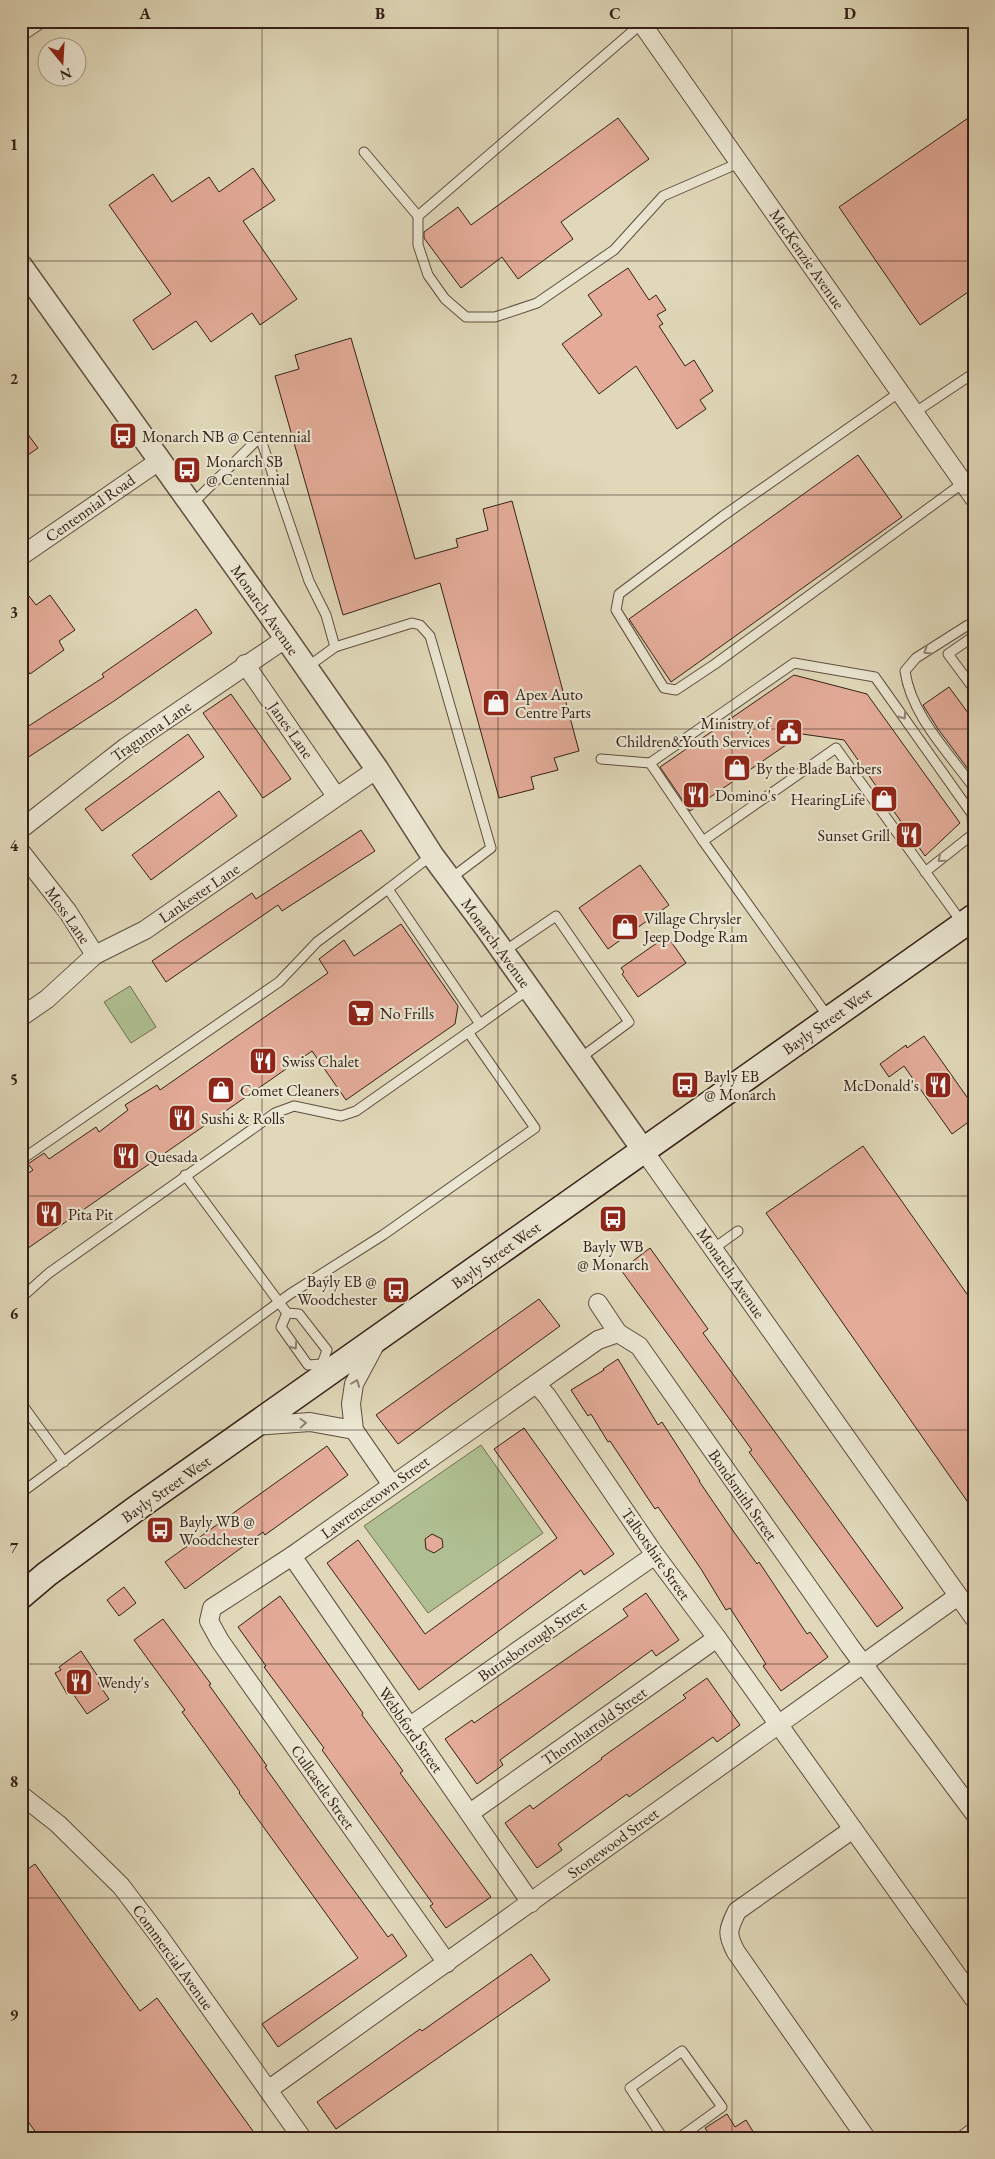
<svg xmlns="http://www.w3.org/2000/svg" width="995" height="2159" font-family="'EB Garamond',serif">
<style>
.green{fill:#afbf91;stroke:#727054}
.building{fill:#e3ab98;stroke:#342017}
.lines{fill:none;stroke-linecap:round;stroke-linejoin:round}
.service-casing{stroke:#5f4e40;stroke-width:11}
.minor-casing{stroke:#5f4e40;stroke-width:20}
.tertiary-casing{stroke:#5f4e40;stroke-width:25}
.secondary-casing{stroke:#342017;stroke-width:28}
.service{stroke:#ebe6d2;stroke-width:9}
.minor{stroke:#ebe6d2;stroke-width:18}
.tertiary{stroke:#ebe6d2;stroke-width:22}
.secondary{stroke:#ebe6d2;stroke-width:25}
.oneway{stroke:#908374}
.grid{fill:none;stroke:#342017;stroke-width:1;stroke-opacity:0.55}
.labels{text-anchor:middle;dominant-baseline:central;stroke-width:4.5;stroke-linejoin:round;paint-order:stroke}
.street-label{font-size:16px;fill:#342017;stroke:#ebe6d2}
.poi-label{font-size:16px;fill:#342017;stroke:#ebe6d2;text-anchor:start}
.neatline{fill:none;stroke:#342017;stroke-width:2}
.grid-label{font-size:16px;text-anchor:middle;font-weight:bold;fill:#342017}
</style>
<rect width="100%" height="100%" fill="#e0d8b9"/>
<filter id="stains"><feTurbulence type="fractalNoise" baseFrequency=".004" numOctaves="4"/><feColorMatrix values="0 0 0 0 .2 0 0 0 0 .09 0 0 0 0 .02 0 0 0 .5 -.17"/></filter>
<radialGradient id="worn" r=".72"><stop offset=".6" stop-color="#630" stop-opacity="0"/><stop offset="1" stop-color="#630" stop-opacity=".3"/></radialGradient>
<g class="green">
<path d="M130,986L156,1027L131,1043L104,1002Z"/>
<path d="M481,1445L543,1533L428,1613L364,1526Z"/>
</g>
<g class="building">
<path d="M974,114V288L920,325L839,207Z"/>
<path d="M618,118L649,159L561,222L573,239L518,279L502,257L461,288L424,238V232L458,207L471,225Z"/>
<path d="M253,168L275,200L243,221L297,299L260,325L252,313L211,342L196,321L153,350L133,320L171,294L109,205L153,174L172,202L209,177L219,192Z"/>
<path d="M628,268L649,300L656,295L666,310L657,315L663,324L659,326L685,366L694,360L713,391L700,400L706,409L677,429L636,366L599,394L562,344L602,315L588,295Z"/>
<path d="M351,338L415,559L458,547L456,539L488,530L483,509L512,501L579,751L554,758L558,770L531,777L534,789L499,798L440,583L343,615L275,376L299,369L295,355Z"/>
<path d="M21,425L38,448L21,460Z"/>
<path d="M858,455L902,517L671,682L629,619Z"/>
<path d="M50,595L75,630L59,641L64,650L30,674L21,661V602L29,596L36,605Z"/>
<path d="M196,609L212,633L114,701L21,762V731L104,677L102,674Z"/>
<path d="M794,675L867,694L960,823L925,856L844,740L802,734L690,811L660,767Z"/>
<path d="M949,687L974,721V777L938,729L923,705Z"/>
<path d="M231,694L291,779L263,798L203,713Z"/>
<path d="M188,734L204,757L102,831L85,809Z"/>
<path d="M219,791L237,816L151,880L132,855Z"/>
<path d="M361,830L375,851L282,911L278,905L166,982L152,961L252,893L256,899Z"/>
<path d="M640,865L669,905L608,949L579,908Z"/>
<path d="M401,924L458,1006L455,1024L346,1100L312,1051L21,1253V1178L33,1170L28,1164L44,1153L49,1159L96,1127L99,1132L128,1110L125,1105L157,1085L160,1090L328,973L319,959L344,940L354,956Z"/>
<path d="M667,936L686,963L638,997L622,974L624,972L621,968Z"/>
<path d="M924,1036L974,1107V1118L952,1134L904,1066L889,1077L880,1064L906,1045L907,1048Z"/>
<path d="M863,1146L974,1304V1511L766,1213Z"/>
<path d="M650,1248L708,1329L703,1333L903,1608L877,1627L749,1452L752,1450L621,1270Z"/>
<path d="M539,1299L560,1326L398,1444L376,1415Z"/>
<path d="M618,1359L658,1425L662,1422L700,1481H699L731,1528L757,1564L759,1562L807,1634L810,1632L828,1657L781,1691L763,1666L766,1664L730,1608L726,1610L701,1569L658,1507L655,1509L610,1441L608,1442L591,1414L588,1416L571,1390L604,1370L603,1369Z"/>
<path d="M524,1428L614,1554L584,1575L581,1570L419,1690L327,1563L358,1540L425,1634L557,1538L494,1449Z"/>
<path d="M327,1446L348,1475L265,1535L263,1532L185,1589L165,1562Z"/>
<path d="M432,1534L442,1539L443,1547L434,1553L426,1549L425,1539Z"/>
<path d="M124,1587L136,1603L119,1616L107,1600Z"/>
<path d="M646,1593L679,1640L656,1656L652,1650L500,1760L503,1765L477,1784L445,1739L472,1720L474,1723L628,1616L623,1609Z"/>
<path d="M280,1596L363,1713L362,1715L403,1771L400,1773L491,1897L446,1928L430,1906L433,1904L322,1750L324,1748L264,1667L266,1666L238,1627Z"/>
<path d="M163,1619L211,1684L209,1685L267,1766L265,1767L323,1848L388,1937L392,1934L407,1956L278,2047L262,2024L358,1958L239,1793L240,1792L182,1712L185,1710L134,1640Z"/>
<path d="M81,1651L101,1681L98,1683L109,1699L87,1714L71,1691L67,1694L55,1673L61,1670L59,1667Z"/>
<path d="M707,1678L740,1725L717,1742L713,1737L629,1797L627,1794L558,1844L562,1850L537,1868L505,1823L530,1805L533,1809L602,1759L601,1758L686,1698L683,1695Z"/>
<path d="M35,1864L140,2011L157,1998L258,2138H40L21,2112V1874Z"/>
<path d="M531,1954L550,1980L336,2129L317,2102L420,2029L422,2031Z"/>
<path d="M727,2114L735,2127L746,2120L757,2138H712L705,2128Z"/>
</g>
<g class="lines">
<g class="service-casing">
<g id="service">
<path d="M641,24L418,216V245L428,275L445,299L466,317H495L537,303L614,250L663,196L739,163"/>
<path d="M21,37L45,21"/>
<path d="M364,152L418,216"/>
<path d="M900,392L723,516L619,594L616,610L664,688L676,690L715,664L963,483"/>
<path d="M914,413L974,373"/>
<path d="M192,504L260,437L309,581L326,615L335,647"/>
<path d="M968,625L916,658L905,671C911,715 949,753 974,788"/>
<path d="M974,636L948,654L974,689"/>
<path d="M306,668L335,647L412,623L420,625L430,636L491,848L450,879"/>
<path d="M601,759L650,763"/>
<path d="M703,841L650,763L794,663L875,677L972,814L973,834L925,872"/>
<path d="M503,952L556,916L629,1022L579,1059"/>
<path d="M829,1018L703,841L836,748L963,924"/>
<path d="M480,1024L529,989"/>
<path d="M21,1160L279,982L317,942L388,889"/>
<path d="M185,1175L287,1313L299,1314L327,1350L322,1364"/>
<path d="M713,1249L738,1231"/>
<path d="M21,1298L49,1273L275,1113L294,1106L341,1116L356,1111L480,1024L388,889L432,855"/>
<path d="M287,1313L281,1327L308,1365L322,1364"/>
<path d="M21,1403L64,1462"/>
<path d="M21,1493L290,1294L383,1235L535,1128L468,1032"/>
<path d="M663,2138L630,2088L682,2051L722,2107L679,2138"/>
</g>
</g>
<g class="minor-casing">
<g id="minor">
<path d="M640,21L974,498"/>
<path d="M21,556L159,461"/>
<path d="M245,664L336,796"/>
<path d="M21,829L126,747L285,639"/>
<path d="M21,852L68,912L95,955"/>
<path d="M21,1017L47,999L95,955L145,930L377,769"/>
<path d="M644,1151L974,1618"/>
<path d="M598,1303L618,1333"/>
<path d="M377,1341L354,1384L351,1404L354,1430L392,1485"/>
<path d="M536,1384L547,1396L655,1555L717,1638L974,1999"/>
<path d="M254,1426L310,1422L354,1430"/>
<path d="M292,1556L531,1903"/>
<path d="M409,1727L655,1555"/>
<path d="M21,1795L58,1824L121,1886L159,1936L302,2138"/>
<path d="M470,1813L717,1638"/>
<path d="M853,1829L737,1911C728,1930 726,1933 736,1952L866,2138"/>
<path d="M447,1963L220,1641L209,1621L212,1608L292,1556L598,1340L618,1333L639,1346L849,1645L974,1813"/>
<path d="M268,2090L958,1596"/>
<path d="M966,2138L974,2132"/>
</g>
</g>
<g class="tertiary-casing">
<path id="tertiary" d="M21,266L260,601L377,769L432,855L487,929L644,1151"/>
</g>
<g class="secondary-casing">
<path id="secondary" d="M21,1596L47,1574L137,1508L974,917"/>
</g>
<use href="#service" class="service"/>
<use href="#minor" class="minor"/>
<use href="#tertiary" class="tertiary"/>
<use href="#secondary" class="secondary"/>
</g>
<defs><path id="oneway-chevron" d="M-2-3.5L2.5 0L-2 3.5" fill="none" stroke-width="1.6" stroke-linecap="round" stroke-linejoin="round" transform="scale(1.25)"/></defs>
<g class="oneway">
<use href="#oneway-chevron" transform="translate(927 651) rotate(148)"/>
<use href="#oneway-chevron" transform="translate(903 716) rotate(55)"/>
<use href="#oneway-chevron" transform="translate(941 859) rotate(141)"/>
<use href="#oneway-chevron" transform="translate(294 1346) rotate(55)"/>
<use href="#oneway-chevron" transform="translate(356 1383) rotate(-69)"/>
<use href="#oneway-chevron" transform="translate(303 1423) rotate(-3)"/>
</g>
<path class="grid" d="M262,21V2138M498,21V2138M732,21V2138M21,261H974M21,495H974M21,729H974M21,963H974M21,1196H974M21,1430H974M21,1664H974M21,1898H974"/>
<defs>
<g id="bus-square" transform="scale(1.4375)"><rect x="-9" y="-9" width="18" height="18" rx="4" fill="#8f2418" stroke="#ebe6d2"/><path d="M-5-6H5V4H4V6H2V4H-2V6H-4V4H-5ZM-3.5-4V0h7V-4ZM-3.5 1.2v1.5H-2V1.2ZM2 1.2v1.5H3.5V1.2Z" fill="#fff"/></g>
<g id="shop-square" transform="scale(1.4375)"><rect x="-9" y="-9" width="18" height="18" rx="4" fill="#8f2418" stroke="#ebe6d2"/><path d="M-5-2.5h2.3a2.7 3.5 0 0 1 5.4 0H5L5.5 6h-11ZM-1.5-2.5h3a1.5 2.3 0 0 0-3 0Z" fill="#fff"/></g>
<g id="civic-square" transform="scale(1.4375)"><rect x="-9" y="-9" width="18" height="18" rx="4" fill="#8f2418" stroke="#ebe6d2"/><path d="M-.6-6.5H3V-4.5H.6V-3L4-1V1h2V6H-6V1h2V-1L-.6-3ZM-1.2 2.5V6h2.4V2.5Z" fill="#fff"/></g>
<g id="restaurant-square" transform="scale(1.4375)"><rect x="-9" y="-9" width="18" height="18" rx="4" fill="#8f2418" stroke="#ebe6d2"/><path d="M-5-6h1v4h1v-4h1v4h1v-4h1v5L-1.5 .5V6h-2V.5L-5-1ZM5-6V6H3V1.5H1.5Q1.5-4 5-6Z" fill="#fff"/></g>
<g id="supermarket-square" transform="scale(1.4375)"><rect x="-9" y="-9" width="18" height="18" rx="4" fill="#8f2418" stroke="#ebe6d2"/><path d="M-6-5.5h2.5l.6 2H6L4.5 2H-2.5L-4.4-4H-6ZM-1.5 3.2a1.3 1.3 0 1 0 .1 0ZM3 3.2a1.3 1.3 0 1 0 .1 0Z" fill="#fff"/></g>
</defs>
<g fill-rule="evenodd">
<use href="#bus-square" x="123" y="436"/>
<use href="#bus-square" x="187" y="470"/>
<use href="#shop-square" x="496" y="703"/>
<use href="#civic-square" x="789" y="732"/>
<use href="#shop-square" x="737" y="768"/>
<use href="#restaurant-square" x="696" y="795"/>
<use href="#shop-square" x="884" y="799"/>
<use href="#restaurant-square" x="909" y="835"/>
<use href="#shop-square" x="625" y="927"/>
<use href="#supermarket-square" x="361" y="1013"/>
<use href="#restaurant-square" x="263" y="1061"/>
<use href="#bus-square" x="685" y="1085"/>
<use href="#restaurant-square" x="938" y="1085"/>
<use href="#shop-square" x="221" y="1090"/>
<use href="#restaurant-square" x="182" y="1118"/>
<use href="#restaurant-square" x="126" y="1156"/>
<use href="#restaurant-square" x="49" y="1214"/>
<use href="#bus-square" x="613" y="1219"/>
<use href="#bus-square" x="396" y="1290"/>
<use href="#bus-square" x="160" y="1530"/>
<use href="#restaurant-square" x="79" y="1682"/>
</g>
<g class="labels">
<g class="street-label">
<text transform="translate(807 259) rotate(55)">MacKenzie Avenue</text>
<text transform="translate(90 508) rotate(-35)">Centennial Road</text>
<text transform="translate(265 610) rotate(55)">Monarch Avenue</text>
<text transform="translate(291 730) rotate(55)">Janes Lane</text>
<text transform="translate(151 731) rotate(-35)">Tragunna Lane</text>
<text transform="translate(199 893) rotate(-34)">Lankester Lane</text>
<text transform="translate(68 915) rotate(55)">Moss Lane</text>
<text transform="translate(496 943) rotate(54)">Monarch Avenue</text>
<text transform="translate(827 1021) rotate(-35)">Bayly Street West</text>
<text transform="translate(496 1255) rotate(-35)">Bayly Street West</text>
<text transform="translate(731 1273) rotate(55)">Monarch Avenue</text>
<text transform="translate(166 1489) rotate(-35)">Bayly Street West</text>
<text transform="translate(743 1495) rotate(55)">Bondsmith Street</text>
<text transform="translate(375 1497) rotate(-36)">Lawrencetown Street</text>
<text transform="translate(656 1554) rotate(55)">Talbotshire Street</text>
<text transform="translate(532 1641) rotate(-35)">Burnsborough Street</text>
<text transform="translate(594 1726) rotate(-35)">Thornharrold Street</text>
<text transform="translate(411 1730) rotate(55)">Webbford Street</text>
<text transform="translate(323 1787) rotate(55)">Cullcastle Street</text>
<text transform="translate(613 1843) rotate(-36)">Stonewood Street</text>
<text transform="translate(173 1957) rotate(54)">Commercial Avenue</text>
</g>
<g class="poi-label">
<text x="142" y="436">Monarch NB @ Centennial</text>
<text x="206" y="461">Monarch SB<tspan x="206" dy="18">@ Centennial</tspan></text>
<text x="515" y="694">Apex Auto<tspan x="515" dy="18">Centre Parts</tspan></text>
<text x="770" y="723" text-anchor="end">Ministry of<tspan x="770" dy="18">Children&amp;Youth Services</tspan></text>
<text x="756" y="768">By the Blade Barbers</text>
<text x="715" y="795">Domino's</text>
<text x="865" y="799" text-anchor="end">HearingLife</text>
<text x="890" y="835" text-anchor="end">Sunset Grill</text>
<text x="644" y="918">Village Chrysler<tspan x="644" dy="18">Jeep Dodge Ram</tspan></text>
<text x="380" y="1013">No Frills</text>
<text x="282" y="1061">Swiss Chalet</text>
<text x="704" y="1076">Bayly EB<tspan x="704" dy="18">@ Monarch</tspan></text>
<text x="919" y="1085" text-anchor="end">McDonald's</text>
<text x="240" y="1090">Comet Cleaners</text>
<text x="201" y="1118">Sushi &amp; Rolls</text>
<text x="145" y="1156">Quesada</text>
<text x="68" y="1214">Pita Pit</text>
<text x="613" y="1246" text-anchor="middle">Bayly WB<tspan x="613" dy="18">@ Monarch</tspan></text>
<text x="377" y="1281" text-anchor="end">Bayly EB @<tspan x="377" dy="18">Woodchester</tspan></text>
<text x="179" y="1521">Bayly WB @<tspan x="179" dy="18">Woodchester</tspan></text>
<text x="98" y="1682">Wendy's</text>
</g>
</g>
<rect width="995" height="2159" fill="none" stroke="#e0d8b9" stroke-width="55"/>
<g transform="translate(62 62) rotate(162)"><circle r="24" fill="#ebe6d2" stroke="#a29787"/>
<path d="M0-4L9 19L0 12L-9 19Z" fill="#8f2418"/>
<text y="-8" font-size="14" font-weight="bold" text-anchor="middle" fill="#342017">N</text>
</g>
<rect x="28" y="28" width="940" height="2104" class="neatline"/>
<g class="grid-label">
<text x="145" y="19">A</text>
<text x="380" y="19">B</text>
<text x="615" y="19">C</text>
<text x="850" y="19">D</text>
<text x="14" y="150">1</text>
<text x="14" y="384">2</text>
<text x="14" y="618">3</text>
<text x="14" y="851">4</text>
<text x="14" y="1085">5</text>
<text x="14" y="1319">6</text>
<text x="14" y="1553">7</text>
<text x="14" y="1787">8</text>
<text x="14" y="2020">9</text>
</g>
<rect width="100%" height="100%" filter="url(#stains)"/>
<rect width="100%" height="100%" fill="url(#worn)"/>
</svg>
